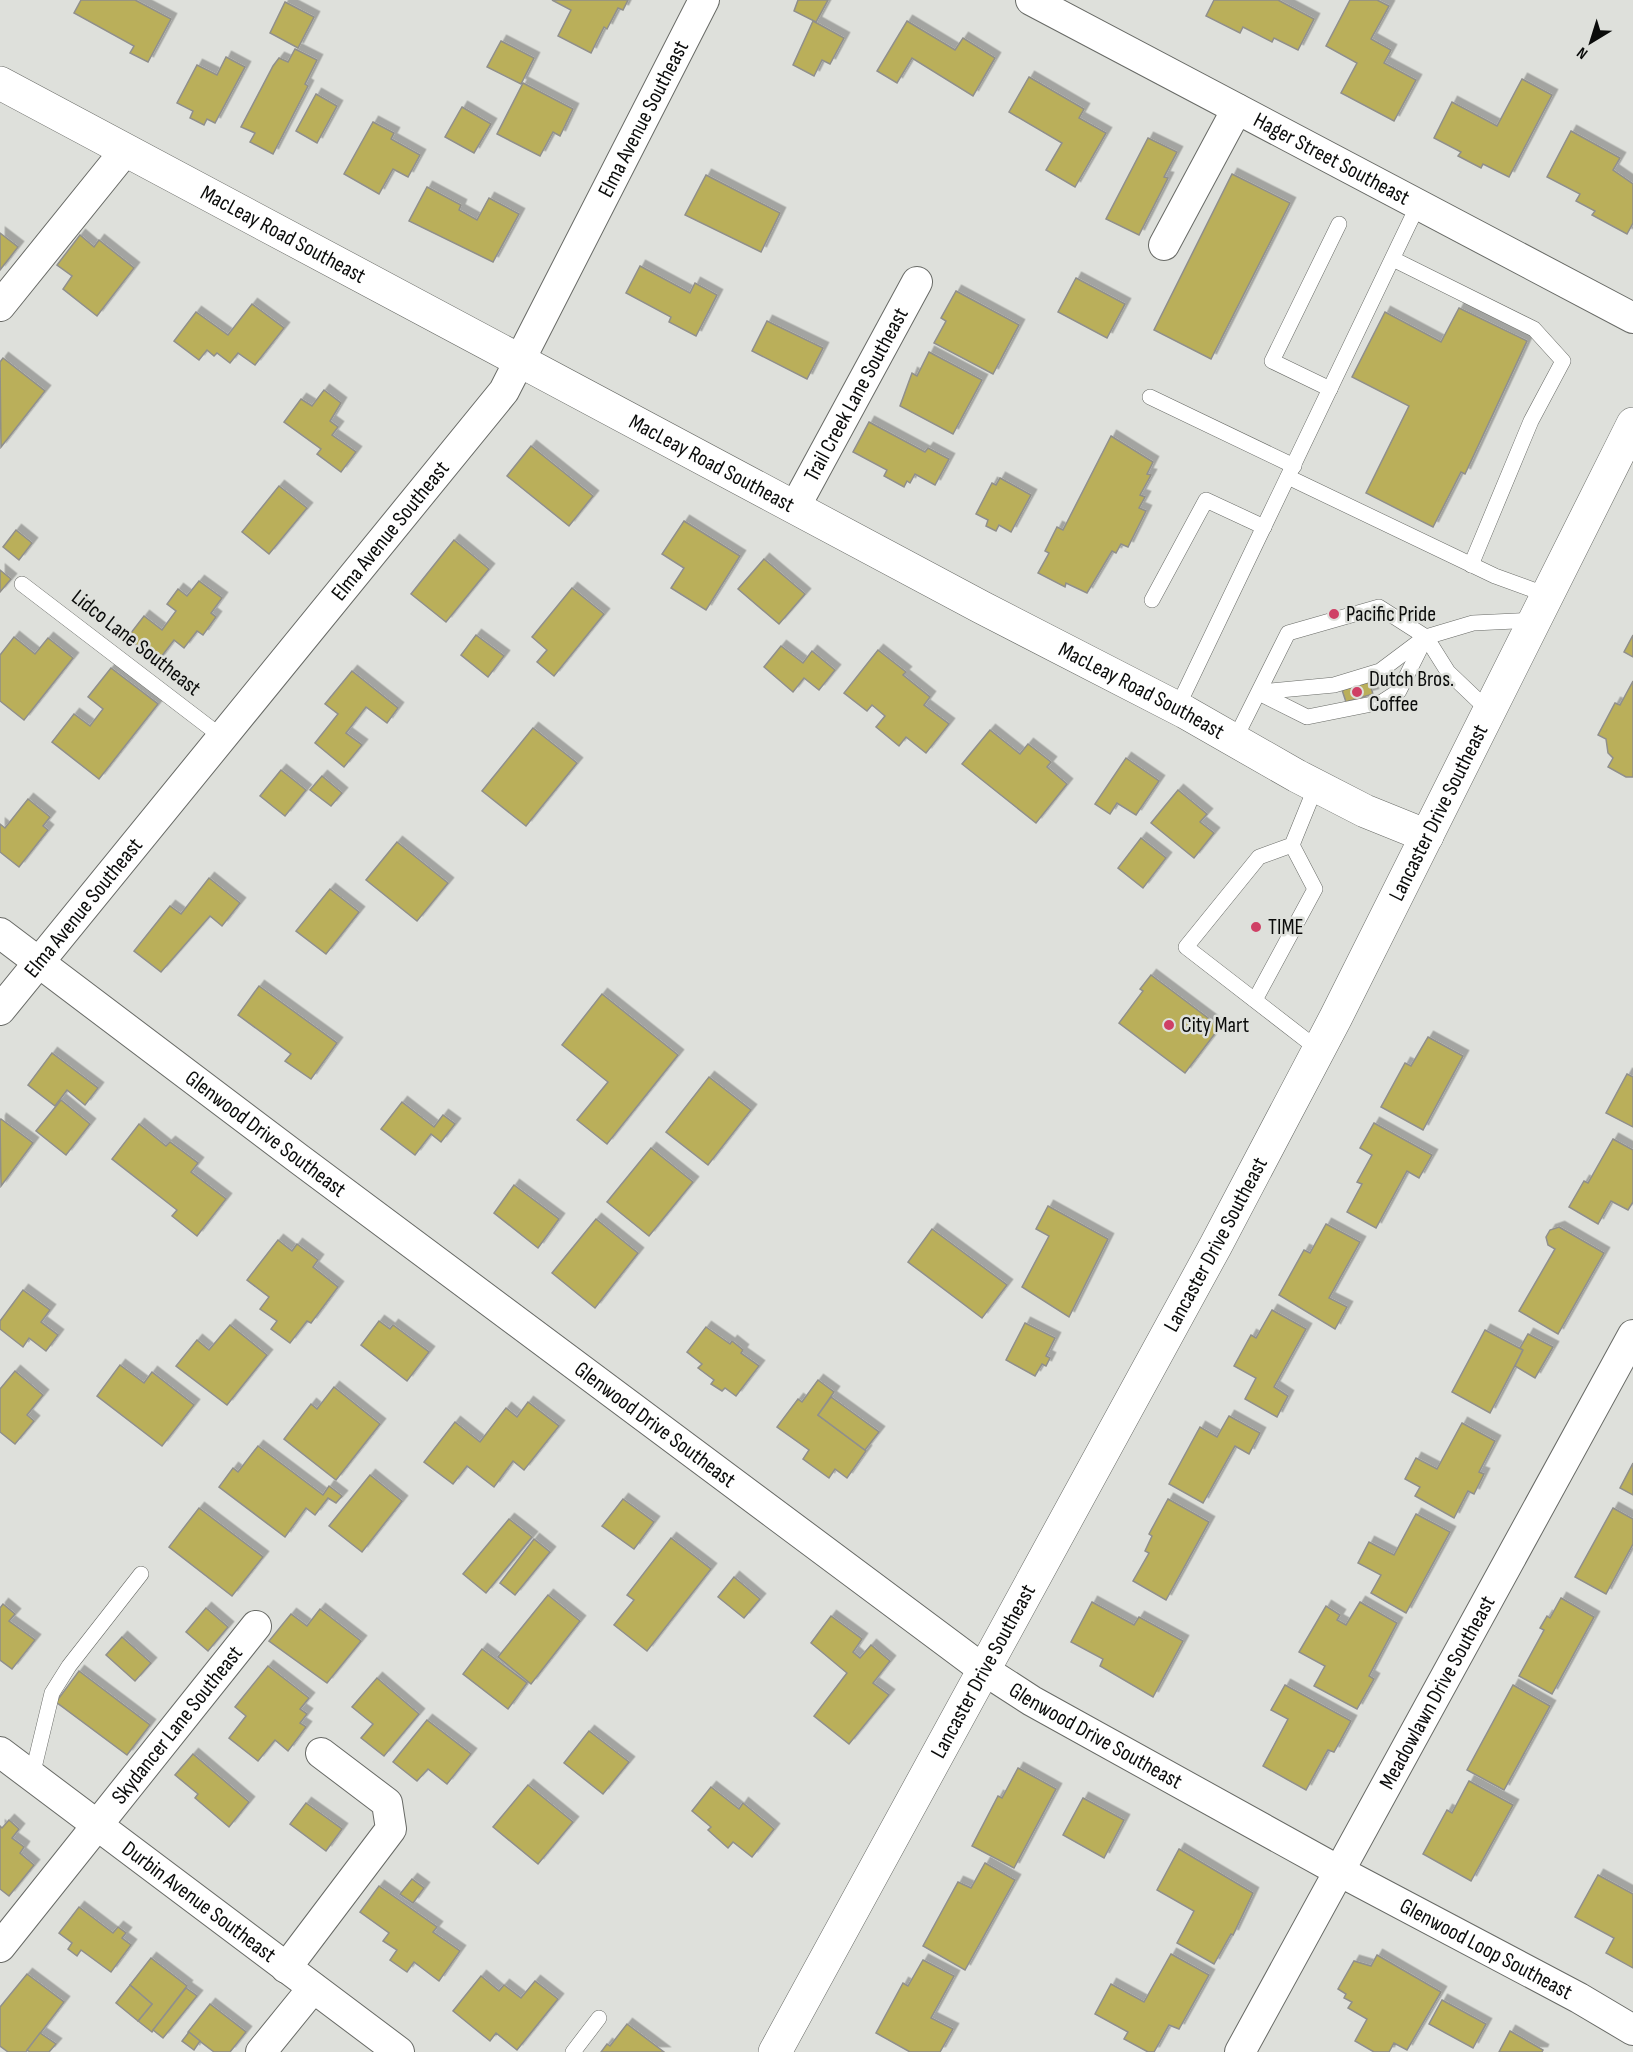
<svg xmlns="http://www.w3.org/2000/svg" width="1633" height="2052" font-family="'Sofia Sans Condensed',sans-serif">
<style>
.building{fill:#baaf5a;stroke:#908f8b;stroke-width:1.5;filter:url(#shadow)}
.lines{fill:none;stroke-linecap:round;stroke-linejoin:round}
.lane-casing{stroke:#686a66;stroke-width:16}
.street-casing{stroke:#686a66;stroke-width:32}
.secondary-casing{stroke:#686a66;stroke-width:34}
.primary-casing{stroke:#686a66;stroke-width:34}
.lane{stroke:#fff;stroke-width:15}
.street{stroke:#fff;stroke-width:30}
.secondary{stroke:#fff;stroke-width:33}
.primary{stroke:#fff;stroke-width:33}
.poi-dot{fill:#cf4065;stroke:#dee0db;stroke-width:2}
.labels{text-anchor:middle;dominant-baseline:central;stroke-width:5;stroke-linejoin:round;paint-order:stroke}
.street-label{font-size:22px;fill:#0b0c0b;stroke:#dee0db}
.poi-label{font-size:22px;fill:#0b0c0b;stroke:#dee0db;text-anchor:start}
</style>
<defs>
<filter id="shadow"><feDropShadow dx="5.5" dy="-5.5" stdDeviation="0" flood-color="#0004"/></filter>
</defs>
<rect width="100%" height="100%" fill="#dee0db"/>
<g class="building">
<path d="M81,0H135L171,19L148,62L130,53L134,46L74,13Z"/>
<path d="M552,0H628L623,10L618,8L607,29L604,27L591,53L558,36L571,10Z"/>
<path d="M798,0H828L816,22L794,11Z"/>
<path d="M1214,0H1278L1314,19L1298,50L1274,38L1272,42L1243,27L1240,33L1206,16Z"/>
<path d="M1350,0H1377L1389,6L1371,39L1391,50L1384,63L1416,80L1394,121L1341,93L1357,63L1326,46Z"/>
<path d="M285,2L314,17L298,48L270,33Z"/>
<path d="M813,21L844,38L830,64L822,60L814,76L793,65Z"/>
<path d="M907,21L955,50L963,38L995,58L973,96L912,58L897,83L877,71Z"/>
<path d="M501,41L534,58L521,84L487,67Z"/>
<path d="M295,49L317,60L305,84L308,86L273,154L250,142L255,133L241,127L273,66L279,58L288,62Z"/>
<path d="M226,57L245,67L215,123L207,119L204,125L190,118L193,111L177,103L197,65L217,75Z"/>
<path d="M1029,77L1084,109L1079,118L1106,133L1075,187L1046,170L1062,143L1009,112Z"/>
<path d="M1522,79L1552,95L1509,177L1483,164L1481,168L1458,156L1461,152L1434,138L1452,102L1497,126Z"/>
<path d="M523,83L573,109L560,136L553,132L540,156L497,134Z"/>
<path d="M316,94L337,106L317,143L296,131Z"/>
<path d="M462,107L491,124L474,153L445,137Z"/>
<path d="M373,122L394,133L391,139L420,155L408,177L393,169L379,194L344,174Z"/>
<path d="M1571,131L1620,158L1613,170L1633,184V223L1627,234L1592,215L1595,211L1576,201L1580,194L1547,177Z"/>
<path d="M1148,138L1177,152L1164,177L1168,178L1139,235L1106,219Z"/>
<path d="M1232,174L1290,203L1211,359L1154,330Z"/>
<path d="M706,175L780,213L761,252L685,215Z"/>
<path d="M427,187L461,205L459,210L477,220L489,198L519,214L493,262L409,221Z"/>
<path d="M0,233L18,247L0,270Z"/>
<path d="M80,235L94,247L99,240L134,268L97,316L63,289L72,276L57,265Z"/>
<path d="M640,266L690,293L695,283L717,295L696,336L669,322L671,317L626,293Z"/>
<path d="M1076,278L1125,304L1107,338L1058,312Z"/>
<path d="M956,291L1019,325L993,374L934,343L946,321L941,318Z"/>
<path d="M252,304L284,328L255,365L238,353L230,363L217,353L214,356L207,350L199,360L174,341L196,312L228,335Z"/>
<path d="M1459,308L1527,341L1465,474L1461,472L1433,527L1366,493L1409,406L1352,377L1385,312L1441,342Z"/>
<path d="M767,321L823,348L807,379L752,351Z"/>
<path d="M929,352L982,380L953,434L900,406L912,373L917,376Z"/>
<path d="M3,358L45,391L1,447L0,362Z"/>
<path d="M324,390L341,403L330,421L338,427L332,435L356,452L341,472L317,454L321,449L284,422L301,399L312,406Z"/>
<path d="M869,422L925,452L928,448L949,459L935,485L915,474L910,483L907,481L904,487L884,476L887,470L853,452Z"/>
<path d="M1111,436L1153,462L1147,474L1151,475L1140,495L1145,497L1139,508L1146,511L1128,547L1121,544L1116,553L1112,551L1087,593L1066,583L1065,587L1038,573L1049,553L1045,551L1057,527L1063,530Z"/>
<path d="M531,446L593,496L569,526L507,476Z"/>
<path d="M1000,478L1031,495L1011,532L999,525L996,531L986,526L988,520L976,514L992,483L996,485Z"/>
<path d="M279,486L307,508L269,554L242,532Z"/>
<path d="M684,521L740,556L706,610L671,588L684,568L662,554Z"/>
<path d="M16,530L32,543L19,560L3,547Z"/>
<path d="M454,540L489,569L446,622L411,594Z"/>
<path d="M764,559L805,594L779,624L738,589Z"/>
<path d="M0,570L11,579L0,592Z"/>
<path d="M199,581L222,598L211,613L216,617L203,635L197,631L184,648L174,640L158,661L127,638L144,616L162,630L176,611L167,604L178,589L187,596Z"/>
<path d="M572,588L604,614L554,676L537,662L547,650L532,637Z"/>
<path d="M476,635L504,656L488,677L461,655Z"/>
<path d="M1633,635V657L1624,652Z"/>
<path d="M14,637L35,654L48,638L73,658L24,720L0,701V655Z"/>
<path d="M781,646L803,663L812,651L835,670L819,690L804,678L793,692L764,667Z"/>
<path d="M878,650L906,672L903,675L930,697L924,705L949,724L926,753L906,737L899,746L876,727L885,716L872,705L867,711L844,693Z"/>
<path d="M111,668L158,704L99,779L52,742L74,714L90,726L103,709L88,697Z"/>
<path d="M352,671L398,708L387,723L366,707L346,733L362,745L344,767L315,743L338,714L325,704Z"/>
<path d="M1633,681V777H1626L1608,767L1613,758L1608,753L1606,739L1598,735L1615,703L1620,705Z"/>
<path d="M1369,682L1373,694L1346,702L1342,690Z"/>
<path d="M533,728L577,763L526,826L482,791Z"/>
<path d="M990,730L1020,754L1028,744L1051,762L1047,767L1067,784L1036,823L962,764Z"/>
<path d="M1126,758L1159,781L1136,815L1117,803L1110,814L1095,804Z"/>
<path d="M281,770L306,790L285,816L260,796Z"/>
<path d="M322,776L342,793L331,806L310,790Z"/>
<path d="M1178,790L1207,814L1200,822L1214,833L1194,858L1151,823Z"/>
<path d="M28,799L50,817L43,826L48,830L19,867L0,852V824L5,828Z"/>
<path d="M1141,838L1166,858L1143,888L1118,868Z"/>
<path d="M397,842L448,883L417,921L366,880Z"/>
<path d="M209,878L240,903L222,926L210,916L161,972L134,951L170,906L181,914Z"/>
<path d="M330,889L359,912L326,954L296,931Z"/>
<path d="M1151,975L1220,1027L1185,1073L1119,1023L1143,991L1140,989Z"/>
<path d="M259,986L337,1043L311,1079L285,1061L291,1054L238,1015Z"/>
<path d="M602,994L678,1055L607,1144L577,1120L608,1082L562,1045Z"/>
<path d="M1428,1037L1463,1056L1423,1130L1381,1107L1405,1063L1411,1066Z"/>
<path d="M52,1053L98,1088L85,1105L67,1090L55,1106L28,1085Z"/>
<path d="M1627,1074L1633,1077V1127L1606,1113Z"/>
<path d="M709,1077L751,1110L708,1165L666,1132Z"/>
<path d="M61,1100L90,1124L66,1155L36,1131Z"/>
<path d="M402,1102L434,1127L443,1115L455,1124L441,1142L431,1134L415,1155L381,1129Z"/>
<path d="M1,1119L33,1143L1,1186L0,1121Z"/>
<path d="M1374,1123L1432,1155L1419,1178L1407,1171L1376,1228L1347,1212L1362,1184L1357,1182L1372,1155L1360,1148Z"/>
<path d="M139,1124L166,1146L170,1142L198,1163L191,1172L226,1199L197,1236L172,1216L177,1210L112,1159Z"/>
<path d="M1613,1139L1633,1150V1202L1628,1210L1611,1201L1598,1224L1569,1207L1584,1181L1588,1183Z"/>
<path d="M651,1148L693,1182L649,1236L607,1202Z"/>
<path d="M514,1185L559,1219L538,1248L494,1213Z"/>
<path d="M1048,1206L1108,1239L1069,1317L1022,1287L1049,1236L1036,1229Z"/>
<path d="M596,1219L638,1253L595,1308L552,1273Z"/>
<path d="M1326,1224L1360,1242L1329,1298L1347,1307L1335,1329L1279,1295L1304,1250L1310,1253Z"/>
<path d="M1559,1227L1604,1253L1558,1334L1519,1311L1555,1249L1548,1245L1546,1237L1550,1230Z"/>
<path d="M932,1229L1007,1285L982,1318L908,1262Z"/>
<path d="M278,1240L292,1251L297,1244L318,1260L313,1267L338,1287L311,1323L307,1321L290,1343L271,1329L277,1321L260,1309L269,1297L247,1280Z"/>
<path d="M23,1290L50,1310L41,1322L58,1335L46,1351L29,1338L23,1347L0,1329V1321Z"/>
<path d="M1272,1310L1306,1329L1274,1387L1288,1396L1277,1417L1245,1399L1256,1378L1234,1366L1251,1335L1256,1338Z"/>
<path d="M379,1321L390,1329L393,1325L429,1352L407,1381L361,1345Z"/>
<path d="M1025,1323L1055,1338L1046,1356L1050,1358L1046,1366L1042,1364L1035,1376L1006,1360Z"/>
<path d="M230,1325L267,1355L227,1405L176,1366L197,1340L209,1350Z"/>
<path d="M706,1327L730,1344L732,1341L743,1350L741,1353L759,1366L736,1396L725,1388L722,1391L711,1384L714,1380L698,1368L702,1364L687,1352Z"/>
<path d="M1485,1330L1523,1350L1490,1413L1452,1392Z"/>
<path d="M1528,1334L1553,1347L1535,1378L1515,1366L1523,1350L1520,1348Z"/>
<path d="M120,1365L144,1383L152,1372L194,1405L162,1446L97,1396Z"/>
<path d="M15,1371L43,1395L27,1415L34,1421L15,1444L0,1432V1389Z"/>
<path d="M818,1380L834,1392L818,1415L866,1451L847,1478L835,1469L829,1478L803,1459L809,1450L777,1427L798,1399L802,1402Z"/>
<path d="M334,1387L380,1424L336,1480L284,1439L311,1404L317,1409Z"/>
<path d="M831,1397L879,1432L865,1450L818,1415Z"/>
<path d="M528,1402L559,1426L524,1470L513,1461L494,1487L467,1466L453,1484L424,1462L455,1422L480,1442L506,1408L517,1417Z"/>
<path d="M1229,1416L1260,1433L1249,1454L1235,1446L1203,1503L1169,1484L1200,1427L1217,1437Z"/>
<path d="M1462,1423L1495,1441L1479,1472L1484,1474L1474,1494L1468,1491L1454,1518L1415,1496L1420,1487L1405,1479L1416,1458L1437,1469Z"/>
<path d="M258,1446L323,1495L329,1486L342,1496L336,1503L328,1498L315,1515L306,1508L285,1537L219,1487L233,1468L238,1472Z"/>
<path d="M1633,1463V1495L1620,1488Z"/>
<path d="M370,1475L402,1501L362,1552L329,1526Z"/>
<path d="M623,1499L654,1522L634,1549L602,1526Z"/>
<path d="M1168,1499L1209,1522L1166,1600L1133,1581L1149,1553L1145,1551L1152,1536L1149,1534Z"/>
<path d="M199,1508L263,1557L232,1596L169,1547Z"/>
<path d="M1613,1508L1633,1519V1544L1606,1594L1575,1577Z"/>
<path d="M1416,1514L1450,1532L1406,1613L1371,1593L1381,1575L1358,1563L1369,1542L1394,1555Z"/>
<path d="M509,1519L532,1537L486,1593L463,1574Z"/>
<path d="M671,1538L711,1569L647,1651L614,1625L634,1600L627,1595Z"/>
<path d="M534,1539L550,1552L515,1595L500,1583Z"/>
<path d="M734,1577L760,1599L744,1618L718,1597Z"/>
<path d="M548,1595L580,1621L531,1684L498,1657Z"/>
<path d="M1561,1598L1594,1617L1552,1694L1519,1676L1544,1630L1540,1628L1547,1616L1550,1618Z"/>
<path d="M1092,1602L1134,1625L1139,1617L1183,1641L1153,1697L1100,1666L1103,1659L1071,1642Z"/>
<path d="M1360,1602L1397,1623L1369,1676L1374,1679L1357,1709L1314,1686L1325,1666L1299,1652L1326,1606L1340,1615L1337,1620L1346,1625Z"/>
<path d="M3,1604L15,1614L9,1621L35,1640L12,1669L0,1660V1608Z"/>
<path d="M206,1608L228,1627L208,1651L186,1632Z"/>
<path d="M320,1609L361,1641L327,1683L269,1641L291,1614L307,1626Z"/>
<path d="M831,1616L862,1639L853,1652L860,1658L871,1645L890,1661L873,1683L889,1695L849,1744L814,1716L847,1673L811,1643Z"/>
<path d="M122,1637L151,1663L135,1681L106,1655Z"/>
<path d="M482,1649L527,1683L508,1709L463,1674Z"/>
<path d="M268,1666L309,1698L300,1709L307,1714L300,1723L306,1727L288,1751L275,1740L258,1761L229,1738L246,1716L235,1707Z"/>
<path d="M79,1671L150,1725L127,1755L56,1702Z"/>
<path d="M377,1678L419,1714L384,1756L361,1738L373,1724L352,1707Z"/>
<path d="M1285,1685L1351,1721L1334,1752L1328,1750L1306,1790L1263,1766L1288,1719L1271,1710Z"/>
<path d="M1513,1685L1550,1706L1504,1790L1467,1770Z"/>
<path d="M427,1720L471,1754L447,1784L428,1769L417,1781L393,1762Z"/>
<path d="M589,1731L629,1762L603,1794L564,1763Z"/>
<path d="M193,1754L249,1802L229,1827L195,1798L198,1794L175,1775Z"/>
<path d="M1018,1768L1056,1789L1014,1868L972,1846L998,1796L1002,1798Z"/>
<path d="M1469,1781L1513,1805L1471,1881L1423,1854L1447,1810L1452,1813Z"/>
<path d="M528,1785L573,1822L538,1864L493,1827Z"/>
<path d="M711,1787L739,1809L743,1803L774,1829L752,1857L733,1842L728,1848L708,1830L711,1827L692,1811Z"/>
<path d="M1083,1798L1124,1820L1104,1858L1063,1835Z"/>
<path d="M306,1803L342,1829L326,1851L290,1824Z"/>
<path d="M9,1820L19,1829L12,1838L24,1847L20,1853L34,1865L9,1896L0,1889V1826L2,1828Z"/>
<path d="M1179,1849L1253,1893L1233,1935L1231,1934L1214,1964L1177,1943L1194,1911L1157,1890Z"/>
<path d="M985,1863L1015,1880L965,1970L923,1946L958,1882L971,1888Z"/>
<path d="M1598,1875L1633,1894V1968L1606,1953L1614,1938L1575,1917Z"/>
<path d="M412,1879L424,1888L413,1903L400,1894Z"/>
<path d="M379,1886L437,1927L433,1932L460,1951L439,1981L414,1962L407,1972L390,1960L397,1950L383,1941L389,1933L360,1912Z"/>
<path d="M79,1907L113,1933L118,1927L126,1933L122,1938L131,1945L111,1972L81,1950L77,1956L68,1949L72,1943L59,1933Z"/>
<path d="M1171,1954L1209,1975L1179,2029L1169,2025L1154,2052H1148L1124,2039L1128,2032L1095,2014L1111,1984L1144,2002Z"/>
<path d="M1377,1955L1441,1992L1407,2050L1394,2043L1389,2052H1374L1355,2041L1367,2019L1348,2008L1352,2002L1344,1998L1346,1994L1338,1989L1354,1961L1371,1966Z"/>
<path d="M151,1958L187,1986L152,2032L138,2021L152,2004L130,1985Z"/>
<path d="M923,1960L954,1976L931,2018L953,2029L940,2052H910L876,2033L903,1983L908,1986Z"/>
<path d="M27,1974L64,2002L26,2052H8L0,2046V2007Z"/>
<path d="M481,1976L499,1991L504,1985L521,1998L535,1981L558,1999L517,2050L496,2033L490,2041L453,2011Z"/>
<path d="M130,1985L152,2004L138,2021L116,2003Z"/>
<path d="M186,1988L197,1996L163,2038L153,2030Z"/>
<path d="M1442,2000L1486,2024L1473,2048L1429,2024Z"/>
<path d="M210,2004L246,2032L230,2052H214L188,2032Z"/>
<path d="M627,2024L664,2052H601L607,2044L610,2046Z"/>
<path d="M1510,2031L1543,2050L1542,2052H1499Z"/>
<path d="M189,2032L200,2041L194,2050L182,2041Z"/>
<path d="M40,2033L56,2044L49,2052H30L27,2050Z"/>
</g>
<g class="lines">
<g class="lane-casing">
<g id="lane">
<path d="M1393,259L1534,329L1563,361L1531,421L1471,565"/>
<path d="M1330,389L1272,361L1339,224"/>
<path d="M1150,397L1294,466"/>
<path d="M1288,477L1495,576L1547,595"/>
<path d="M22,584L222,737"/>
<path d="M1152,600L1206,500L1264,527"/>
<path d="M1426,637L1448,672L1489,711"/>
<path d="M1260,692L1334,685L1380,671L1424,638"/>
<path d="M1259,693L1307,717L1382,702L1399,691L1426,637"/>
<path d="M1177,708L1418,205"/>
<path d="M1234,741L1288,633L1379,607L1426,637L1473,623L1535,620"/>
<path d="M1316,786L1292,845L1259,857L1186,947L1319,1050"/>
<path d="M1255,1000L1315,889L1292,845"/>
<path d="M32,1776L52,1693L69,1666L141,1574"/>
<path d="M573,2052L599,2018"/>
</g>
</g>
<g class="street-casing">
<g id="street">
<path id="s1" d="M1031,0L1633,318"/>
<path d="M1164,245L1237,109"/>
<path d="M0,306L125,151"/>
<path id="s2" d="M795,507L917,282"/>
<path id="s3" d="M0,933L299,1159L984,1670L1032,1701L1339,1871L1579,1998L1633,2030"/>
<path id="s4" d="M0,1010L504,391L704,0"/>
<path id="s5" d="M0,1752L399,2052"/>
<path id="s6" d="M0,1947L256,1626"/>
<path d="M286,1968L391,1829L387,1803L321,1753"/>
<path d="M261,2052L313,1988"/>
<path id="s7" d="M1240,2052L1633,1335"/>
</g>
</g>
<g class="secondary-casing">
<g id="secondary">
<path id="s8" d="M0,83L981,607L1185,712L1297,776L1365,811L1427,836"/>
</g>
</g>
<g class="primary-casing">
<g id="primary">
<path id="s9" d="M775,2052L1216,1245L1336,1017L1633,424"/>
</g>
</g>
<use href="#lane" class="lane"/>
<use href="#street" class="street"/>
<use href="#secondary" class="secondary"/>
<use href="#primary" class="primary"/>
</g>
<g class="poi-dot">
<circle cx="1334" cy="614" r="6"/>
<circle cx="1357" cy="692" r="6"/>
<circle cx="1256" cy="927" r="6"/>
<circle cx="1169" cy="1025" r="6"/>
</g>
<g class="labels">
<g class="street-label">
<text stroke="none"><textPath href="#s4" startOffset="1104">Elma Avenue Southeast</textPath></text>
<text stroke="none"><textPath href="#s1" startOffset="340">Hager Street Southeast</textPath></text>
<text stroke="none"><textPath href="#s8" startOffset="321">MacLeay Road Southeast</textPath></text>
<text stroke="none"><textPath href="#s2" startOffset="128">Trail Creek Lane Southeast</textPath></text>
<text stroke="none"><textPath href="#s8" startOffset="807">MacLeay Road Southeast</textPath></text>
<text stroke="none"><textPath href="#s4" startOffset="618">Elma Avenue Southeast</textPath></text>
<text transform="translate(136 643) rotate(38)">Lidco Lane Southeast</text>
<text stroke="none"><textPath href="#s8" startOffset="1293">MacLeay Road Southeast</textPath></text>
<text stroke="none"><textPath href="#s9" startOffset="1406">Lancaster Drive Southeast</textPath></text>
<text stroke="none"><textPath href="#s4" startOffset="132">Elma Avenue Southeast</textPath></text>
<text stroke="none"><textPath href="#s3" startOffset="333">Glenwood Drive Southeast</textPath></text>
<text stroke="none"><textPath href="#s9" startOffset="920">Lancaster Drive Southeast</textPath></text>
<text stroke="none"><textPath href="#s3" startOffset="819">Glenwood Drive Southeast</textPath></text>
<text stroke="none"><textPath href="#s9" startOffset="434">Lancaster Drive Southeast</textPath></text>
<text stroke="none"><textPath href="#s7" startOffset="410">Meadowlawn Drive Southeast</textPath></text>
<text stroke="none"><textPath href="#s6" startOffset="284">Skydancer Lane Southeast</textPath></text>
<text stroke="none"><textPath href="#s3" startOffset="1359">Glenwood Drive Southeast</textPath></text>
<text stroke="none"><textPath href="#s5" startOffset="249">Durbin Avenue Southeast</textPath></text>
<text stroke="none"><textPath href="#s3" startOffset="1804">Glenwood Loop Southeast</textPath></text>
</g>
<g class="poi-label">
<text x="1346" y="614">Pacific Pride</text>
<text x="1369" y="679">Dutch Bros.<tspan x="1369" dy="25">Coffee</tspan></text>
<text x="1268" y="927">TIME</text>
<text x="1181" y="1025">City Mart</text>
</g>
</g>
<g transform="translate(1591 42) rotate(218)" stroke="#dee0db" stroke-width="4.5" paint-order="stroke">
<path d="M0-4.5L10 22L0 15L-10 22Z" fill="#0b0c0b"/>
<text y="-9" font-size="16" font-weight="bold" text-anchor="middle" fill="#0b0c0b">N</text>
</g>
</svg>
